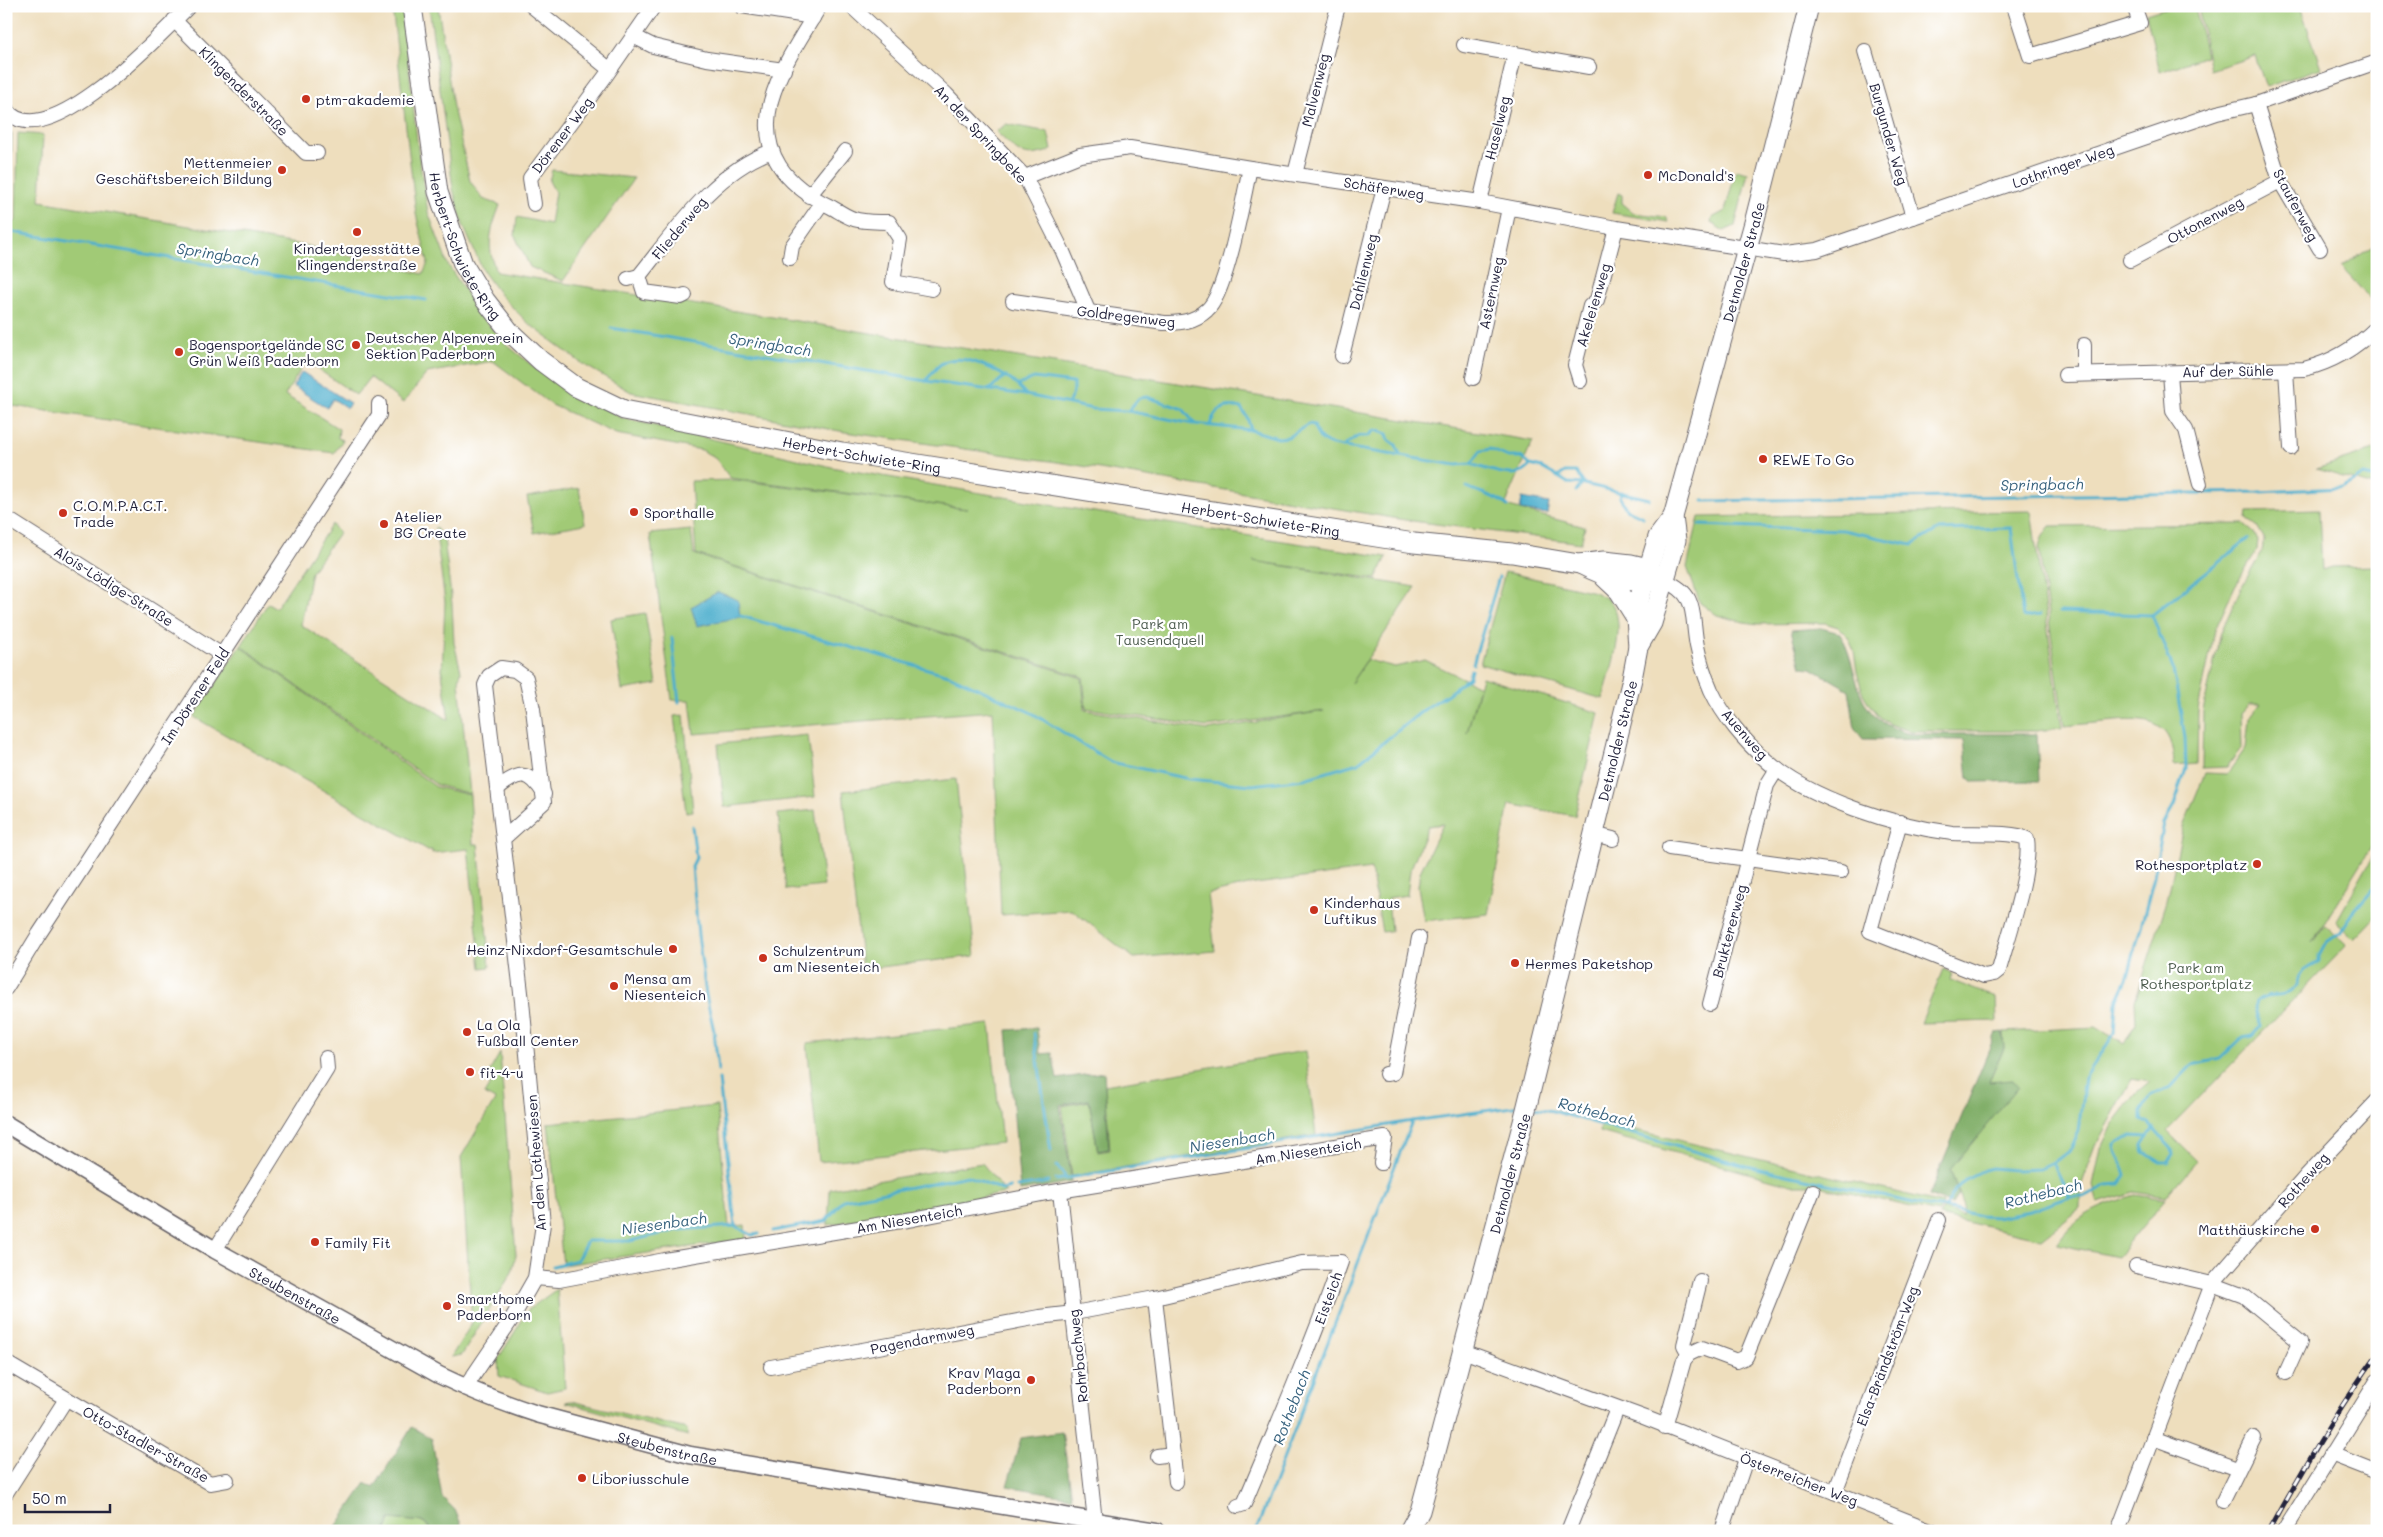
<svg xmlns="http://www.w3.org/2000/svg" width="2383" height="1537" font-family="Mali,sans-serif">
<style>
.green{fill:#a1ca76;stroke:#627658}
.forest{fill:#80ae67;stroke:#516851}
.water{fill:#4eafcd;stroke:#386884}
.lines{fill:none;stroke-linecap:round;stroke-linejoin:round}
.stream{stroke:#4eafcd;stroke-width:3}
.minor-casing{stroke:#696468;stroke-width:16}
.tertiary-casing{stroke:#696468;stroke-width:19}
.secondary-casing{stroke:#696468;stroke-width:21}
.minor{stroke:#fff;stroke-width:14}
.tertiary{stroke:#fff;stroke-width:16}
.secondary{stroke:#fff;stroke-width:19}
.rail-casing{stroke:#22223b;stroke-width:5}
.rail{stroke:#fff;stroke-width:3;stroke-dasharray:9;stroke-linecap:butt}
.poi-dot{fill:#c8321e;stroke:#fff;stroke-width:2}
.labels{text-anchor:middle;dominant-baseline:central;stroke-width:4.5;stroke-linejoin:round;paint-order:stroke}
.street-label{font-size:14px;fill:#22223b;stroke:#fff}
.poi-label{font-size:14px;fill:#22223b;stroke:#fff;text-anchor:start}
.park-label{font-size:14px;fill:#4e5d50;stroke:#fff}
.water-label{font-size:15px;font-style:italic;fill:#36617d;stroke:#fff}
</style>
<rect width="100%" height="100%" fill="#fff"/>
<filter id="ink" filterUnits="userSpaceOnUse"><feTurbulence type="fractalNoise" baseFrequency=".02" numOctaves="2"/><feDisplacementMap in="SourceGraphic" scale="10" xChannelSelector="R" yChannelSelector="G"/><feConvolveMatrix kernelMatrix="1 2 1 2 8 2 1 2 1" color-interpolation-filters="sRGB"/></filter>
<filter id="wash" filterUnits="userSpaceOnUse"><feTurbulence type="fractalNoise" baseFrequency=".0096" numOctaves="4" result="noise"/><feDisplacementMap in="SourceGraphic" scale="20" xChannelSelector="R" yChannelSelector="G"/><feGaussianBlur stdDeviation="1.12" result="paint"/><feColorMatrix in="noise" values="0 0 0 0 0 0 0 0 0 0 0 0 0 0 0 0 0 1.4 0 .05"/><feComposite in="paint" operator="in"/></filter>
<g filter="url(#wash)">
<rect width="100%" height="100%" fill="#eedebd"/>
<g class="green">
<path d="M392,6H402L419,158L428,212L448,265L481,316L506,344L535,368L622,418L836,468L1056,506L1387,557L1376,579L1253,561L1416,587L1351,683L1367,660L1395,667L1425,660L1479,686L1467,733L1482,677L1599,713L1575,816L1509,804L1488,914L1424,921L1418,887L1420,872L1443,824L1428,826L1410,871L1407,895L1388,898L1391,931L1382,932L1371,869L1248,885L1208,894L1215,951L1134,958L1072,910L1001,915L993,711L694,734L690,700H672L650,534L691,530L694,554L1082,678L1085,710L1208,730L1324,711L1207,727L1086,708L1083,677L696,554L691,481L736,480L967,509L730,478L716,459L702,450L616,434L552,405L493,361L427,373L403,403L370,377L356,395L306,361L285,395L339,429L338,438L343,440L334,453L6,405V244H8L9,236L6,235V196H9L10,132L12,133L10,224L16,221L18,133L43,135L40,201L308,246L423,274L428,263L416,214Z"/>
<path d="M429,6H438L453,107L470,181L483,199L500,205C490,233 486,243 496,272L1533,441L1505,506L1585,527L1581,543L1405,520L1064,463L845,432L631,392L581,363L528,323L501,296L483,271L463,225L453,189Z"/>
<path d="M2172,6H2195L2206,56L2160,72L2146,14Z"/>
<path d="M2198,6H2300L2321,68L2266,87L2255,56L2210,70Z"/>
<path d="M1006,124L1048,132L1052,150C1020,161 1019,152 996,132Z"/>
<path d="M552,170L634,178L563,281L530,267L515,236L517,217L550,224L555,192L549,181Z"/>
<path d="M1736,170L1748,173L1735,226L1724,231L1711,223L1712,218L1725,211Z"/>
<path d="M1618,193L1622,195V203L1634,213L1666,217L1669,222L1612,213Z"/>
<path d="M2377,244V306L2341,267Z"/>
<path d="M2377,449V487L2316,469Z"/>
<path d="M579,488L585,524L534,533L527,497Z"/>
<path d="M2319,510L2322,570L2331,567L2377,566V838L2312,943L2325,925L2347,945L2167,1131L2197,1161L2166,1197L2134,1192L2098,1203L2093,1185L2101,1148L2112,1125L2136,1094L2150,1082L2132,1079L2096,1145L2080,1189V1209L2042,1239L1939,1216L1942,1209L1962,1216L1964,1206L1950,1170L2004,1048L2003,1032L2096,1027L2124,1044L2136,1023L2135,1001L2167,901L2183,827L2205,773L2227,774L2246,748L2249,718L2260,704H2250L2241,714L2242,747L2227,767L2202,768L2203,711L2221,632L2241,588L2262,552L2264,538L2257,526L2247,519L2248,512Z"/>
<path d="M2031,511L2062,728L2036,731H1910L1894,726L1881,719L1871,707L1863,694L1857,672L1854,651L1848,637L1838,627L1825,623L1758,624L1738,621L1717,615L1700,603L1687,567L1699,517Z"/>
<path d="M332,524L339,533L311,572L301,625L449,720L442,673L445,602L435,527L444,538L452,604L454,643L461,671L459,681L470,794L437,785L241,646L268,603L276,608Z"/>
<path d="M2244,524L2253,531L2258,541L2257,550L2235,586L2215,630L2198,709L2197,764L2174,766C2173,723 2152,718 2115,721C2098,723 2081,724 2064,726L2039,549C2040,539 2044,534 2050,526Z"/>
<path d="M1505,572L1595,592C1599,595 1605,597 1609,600C1630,622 1609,674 1603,699L1480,664Z"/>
<path d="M645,613L657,684L622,690L611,619Z"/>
<path d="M240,646L436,787L470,795L473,844H478L490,967L481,968L468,849L432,853V850H428L194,717Z"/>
<path d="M684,715L693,811L686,812L674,716Z"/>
<path d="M808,735L815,797L724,807L718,744Z"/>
<path d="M956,779L975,956L862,969L843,791Z"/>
<path d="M815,810L824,886L786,890L778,814Z"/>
<path d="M2377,849V915L2354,939L2336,922Z"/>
<path d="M1943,969L1952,973L1950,980L1996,998L1997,1021L1921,1023Z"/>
<path d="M990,1024L1002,1143L819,1162L807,1043Z"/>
<path d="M1305,1051L1316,1135L1072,1176L1062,1106L1089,1101L1098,1152L1110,1150L1105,1085Z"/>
<path d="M500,1053L516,1255L512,1272L462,1355L451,1357L472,1323L461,1157L495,1100L484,1094L493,1079L487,1076Z"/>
<path d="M717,1106L729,1227L745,1225L746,1239L563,1265L548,1123Z"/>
<path d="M1602,1122L1942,1203L1938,1213L1814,1185H1791L1600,1132Z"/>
<path d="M982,1163L1006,1193L828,1225L830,1189Z"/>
<path d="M2135,1195L2165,1199L2117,1257L2057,1244C2075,1214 2104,1205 2135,1195Z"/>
<path d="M557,1289L565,1388L547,1392L499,1376L498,1359L529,1309Z"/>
<path d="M571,1401L687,1429L688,1436L565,1402Z"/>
<path d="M390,1519L424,1522L431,1531H386Z"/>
</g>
<g class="forest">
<path d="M1821,628L1840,633C1864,679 1848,716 1910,734H2037L2039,781L1973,782L1968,778L1964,740L1863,739L1855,729L1849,690L1811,668L1801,667L1791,630Z"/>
<path d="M1037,1028L1040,1054L1052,1053L1057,1079L1104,1072L1109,1149L1098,1151L1089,1100L1060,1105L1072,1182L1020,1191L1007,1030Z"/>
<path d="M2002,1032L2004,1048L1989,1082L2012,1080L2018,1087L1950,1170L1959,1194L1952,1204L1929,1195L1996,1033Z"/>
<path d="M412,1427L432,1439L442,1497L455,1510L464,1531H432L424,1522L390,1519L385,1531H333L366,1483L374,1488Z"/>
<path d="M1062,1432L1072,1497L1007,1486L1021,1438Z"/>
</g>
<g class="water">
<path d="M302,372L350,403L347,408L333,399L327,408L293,386Z"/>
<path d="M1522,498L1549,503L1547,514L1520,510Z"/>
<path d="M718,592L738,600L740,617L697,626L691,607Z"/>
</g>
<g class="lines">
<g class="stream">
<path d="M6,231L426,300"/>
<path d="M611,328L926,381C932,373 939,362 950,360C973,355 1013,377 1026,395"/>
<path d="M926,381L1026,395L1093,409L1128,411L1139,398L1147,397L1183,409L1195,424L1251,430L1278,438L1288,437L1309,424L1314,425C1317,437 1320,441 1332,445L1456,465L1471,464L1481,451L1490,449L1508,457H1521L1530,465L1542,468L1558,477L1565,472H1576L1584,484L1649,499"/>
<path d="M1018,385L1034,378L1073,383V393L1069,402"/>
<path d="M989,390L1005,376"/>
<path d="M1128,411L1193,424"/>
<path d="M1210,425C1215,409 1226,404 1241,408L1247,417L1251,430"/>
<path d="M1345,445L1358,436H1368L1375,430L1387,434L1389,440L1396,445L1400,455"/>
<path d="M1471,464C1486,469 1522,483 1530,465"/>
<path d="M1558,477L1568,483L1584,484"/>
<path d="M1467,487C1482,494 1496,496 1508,506"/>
<path d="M1576,491L1583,484"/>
<path d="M1622,492L1620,497L1626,509L1643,517"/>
<path d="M1703,501L2259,492L2342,488L2364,475L2377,478"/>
<path d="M1699,525L1843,530L1912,545L1937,530L2011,528L2023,617L2040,615"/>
<path d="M2060,612L2152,615L2248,539"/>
<path d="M737,615L949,675L1032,713L1111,762L1189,779L1252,785L1304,779L1358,763L1426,708L1448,694L1469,677L1471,670"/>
<path d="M672,638L679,702"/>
<path d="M1473,664L1499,577"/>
<path d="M692,826L696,858L692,866L698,935L706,995L714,1031L718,1070"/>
<path d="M1034,1033L1051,1151"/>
<path d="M719,1079L735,1226"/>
<path d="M1534,1108L1553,1111L1742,1165L1923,1205L1945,1208L1981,1216L1996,1217L2030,1211L2070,1197H2083L2107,1185L2120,1184L2126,1176C2124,1166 2115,1155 2115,1145L2131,1135L2148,1136L2142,1145L2144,1152L2160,1162H2167L2173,1154L2172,1149L2149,1124L2141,1120V1112L2150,1096L2171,1087L2192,1065L2220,1059L2242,1038L2252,1036L2260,1027L2255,1008L2257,1001C2272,989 2279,1003 2297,985C2297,968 2311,970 2319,961V955L2327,940L2340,933L2353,912L2377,884"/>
<path d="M2148,1136L2154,1128"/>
<path d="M2053,1163L2070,1197"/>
<path d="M1057,1166L1067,1179"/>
<path d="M1056,1180L1412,1121L1520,1106"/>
<path d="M1017,1187L1049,1182"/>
<path d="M1945,1208L1955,1190L1966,1179L1984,1170L1992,1168L2015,1170L2040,1169L2053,1163L2070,1150L2078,1131L2085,1078L2114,1034L2116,1003L2127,980L2153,881L2164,823L2174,805L2186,769L2185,737L2173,669L2152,615"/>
<path d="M773,1231L826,1221L843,1200L968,1176L1002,1190L1010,1188"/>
<path d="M553,1266L577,1260L587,1241H630L678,1230L735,1226L752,1235L759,1234"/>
<path d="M1256,1531L1412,1121"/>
</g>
</g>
</g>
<g filter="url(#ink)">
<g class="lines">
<g class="minor-casing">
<g id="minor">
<path d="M532,6L609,69"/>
<path d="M741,6L807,16L813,18"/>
<path d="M820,6C802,36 780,68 771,101C758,154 787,186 831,207C839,211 849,219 858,220C868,222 879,222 889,222L900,239L893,282L932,289"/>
<path d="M851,6L946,94L1025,177L1063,252L1089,313"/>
<path d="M2014,6L2030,56L2140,23L2134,6"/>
<path d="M174,20L306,153H317"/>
<path d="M633,36L653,46L707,59L784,70"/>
<path d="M1464,45L1589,67"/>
<path d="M1865,51L1913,217"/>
<path d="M2256,104L2280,181L2320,249"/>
<path d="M6,109C43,161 162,33 189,6"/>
<path d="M1295,174L1338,6"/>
<path d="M1025,177L1080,155L1130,148L1250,168L1480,202L1616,228L1784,254L1817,250L2217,113L2256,104L2377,62"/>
<path d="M809,196L845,151"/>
<path d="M1480,202L1515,54"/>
<path d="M534,204L530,178L607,74L654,6"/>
<path d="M790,258L792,246L822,203"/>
<path d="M2130,260L2280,181"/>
<path d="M639,276L644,292L681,297L685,295"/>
<path d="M628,279L639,276C676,230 714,172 772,151"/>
<path d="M1013,301L1164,323C1180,323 1194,322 1207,310C1227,293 1243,198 1250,168"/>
<path d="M2084,345V374"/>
<path d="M1342,356L1384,188"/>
<path d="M2286,370L2291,448"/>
<path d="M2170,373L2173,411L2186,430L2200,484"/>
<path d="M2065,375L2304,369C2333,362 2356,348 2377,327"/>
<path d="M1473,378L1509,208"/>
<path d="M1580,381L1575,365L1590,306L1597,300L1616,228"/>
<path d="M6,518L222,655"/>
<path d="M1665,581C1699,594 1691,616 1697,646C1700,661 1705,676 1711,690C1723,716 1745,742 1767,761C1809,799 1896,826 1952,833C1969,834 2016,831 2027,839C2032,869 2008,937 1999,970L1994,974L1984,976L1870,931L1900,822"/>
<path d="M498,788C518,772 529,769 544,794"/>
<path d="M1593,834L1613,839"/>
<path d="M1669,848L1841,872"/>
<path d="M6,988L39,934L379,415V404"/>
<path d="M1710,1004L1767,785L1777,769"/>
<path d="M1386,1074L1393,1073L1419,938"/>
<path d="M1060,1191L1096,1531"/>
<path d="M215,1250L327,1069L326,1058"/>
<path d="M2136,1266L2212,1284L2244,1296L2300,1342L2286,1373"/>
<path d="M535,1278L559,1280L665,1260L913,1219L1047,1193L1385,1138L1381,1163"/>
<path d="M1155,1298L1176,1482"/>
<path d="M1463,1351L1646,1418L1933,1531"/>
<path d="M1689,1354L1684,1345L1700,1281"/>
<path d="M6,1363L210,1483L227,1480"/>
<path d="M771,1367L1039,1317L1074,1313L1155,1298L1302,1263L1341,1262C1312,1344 1278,1424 1244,1504L1238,1506"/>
<path d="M465,1388L511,1320L535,1278L543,1224L522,1001L485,685L489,676L501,668L515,670L526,678L533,709L544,802L504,838"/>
<path d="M1665,1427L1684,1360L1689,1354L1702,1348L1737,1361L1746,1357L1813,1191"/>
<path d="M2153,1438L2237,1469"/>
<path d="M2331,1454L2377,1472"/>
<path d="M1157,1456L1173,1454"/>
<path d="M1835,1492L1939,1220"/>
<path d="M6,1493L66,1399"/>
<path d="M2223,1501L2254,1438"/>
<path d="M1568,1531L1617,1409"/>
<path d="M1722,1531L1746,1459"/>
<path d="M2118,1531L2212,1284L2307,1175L2377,1101"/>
<path d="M2284,1531L2377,1381"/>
</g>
</g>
<g class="tertiary-casing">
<g id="tertiary">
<path id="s1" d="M6,1124L215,1250L439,1375C470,1390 503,1403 537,1414L690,1455L1157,1531"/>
</g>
</g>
<g class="secondary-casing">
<g id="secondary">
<path id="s2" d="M412,6L438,192L463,264L485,300L510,332L541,361L576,387L624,410L842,452L1414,543L1512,553L1579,564L1604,561L1631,564L1648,568L1665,581"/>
<path d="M1580,564C1607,578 1625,583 1656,581"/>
<path d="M1604,577L1619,591L1636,618"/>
<path id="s3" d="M1638,647L1652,623L1672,555L1676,540L1673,517L1755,219L1809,6"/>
<path id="s4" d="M1409,1531L1420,1511L1433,1463L1523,1122L1632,679L1638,647L1636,618L1640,597L1658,537L1673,517"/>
</g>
</g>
<use href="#minor" class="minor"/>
<use href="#tertiary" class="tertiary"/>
<use href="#secondary" class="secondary"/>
<g class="rail-casing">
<path id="rail" d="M2269,1531C2302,1470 2336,1411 2377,1355"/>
</g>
<use href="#rail" class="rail"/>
</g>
</g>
<g class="poi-dot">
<circle cx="306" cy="99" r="5"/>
<circle cx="282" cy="170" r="5"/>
<circle cx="1648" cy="175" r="5"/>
<circle cx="357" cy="232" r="5"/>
<circle cx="356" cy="345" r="5"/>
<circle cx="179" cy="352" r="5"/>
<circle cx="1763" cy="459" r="5"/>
<circle cx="634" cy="512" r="5"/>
<circle cx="63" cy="513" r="5"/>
<circle cx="384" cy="524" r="5"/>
<circle cx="2257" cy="864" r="5"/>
<circle cx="1314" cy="910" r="5"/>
<circle cx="673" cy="949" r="5"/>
<circle cx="763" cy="958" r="5"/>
<circle cx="1515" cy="963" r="5"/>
<circle cx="614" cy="986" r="5"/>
<circle cx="467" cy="1032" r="5"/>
<circle cx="470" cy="1072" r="5"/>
<circle cx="2315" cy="1229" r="5"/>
<circle cx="315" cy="1242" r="5"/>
<circle cx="447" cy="1306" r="5"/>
<circle cx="1031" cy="1380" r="5"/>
<circle cx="582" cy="1478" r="5"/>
</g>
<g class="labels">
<g class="street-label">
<text transform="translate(1315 90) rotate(-76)">Malvenweg</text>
<text transform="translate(244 91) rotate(45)">Klingenderstraße</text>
<text transform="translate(1497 128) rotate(-76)">Haselweg</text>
<text transform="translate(981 134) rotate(47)">An der Springbeke</text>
<text transform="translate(1889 134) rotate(74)">Burgunder Weg</text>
<text transform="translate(562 135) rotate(-53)">Dörener Weg</text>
<text transform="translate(2063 166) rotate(-19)">Lothringer Weg</text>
<text transform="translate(1384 188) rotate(9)">Schäferweg</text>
<text transform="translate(2296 205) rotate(62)">Stauferweg</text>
<text transform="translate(2205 220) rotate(-28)">Ottonenweg</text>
<text transform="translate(679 228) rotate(-50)">Fliederweg</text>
<text stroke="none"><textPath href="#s2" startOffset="248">Herbert-Schwiete-Ring</textPath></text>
<text stroke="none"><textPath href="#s3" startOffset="402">Detmolder Straße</textPath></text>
<text transform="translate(1363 272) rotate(-76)">Dahlienweg</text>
<text transform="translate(1491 293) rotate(-78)">Asternweg</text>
<text transform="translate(1593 305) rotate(-73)">Akeleienweg</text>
<text transform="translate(1126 316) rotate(7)">Goldregenweg</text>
<text transform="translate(2228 371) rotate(-1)">Auf der Sühle</text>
<text stroke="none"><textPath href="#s2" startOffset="728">Herbert-Schwiete-Ring</textPath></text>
<text stroke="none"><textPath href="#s2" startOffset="1132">Herbert-Schwiete-Ring</textPath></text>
<text transform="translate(114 586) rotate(32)">Alois-Lödige-Straße</text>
<text transform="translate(195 696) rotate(-57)">Im Dörener Feld</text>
<text transform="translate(1745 734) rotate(49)">Auenweg</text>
<text stroke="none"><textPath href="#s4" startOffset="818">Detmolder Straße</textPath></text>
<text transform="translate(1729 931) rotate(-75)">Bruktererweg</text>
<text transform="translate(1308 1151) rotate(-9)">Am Niesenteich</text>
<text transform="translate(536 1163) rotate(-94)">An den Lothewiesen</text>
<text stroke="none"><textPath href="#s4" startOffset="372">Detmolder Straße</textPath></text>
<text transform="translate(2303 1180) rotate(-48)">Rotheweg</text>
<text transform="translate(909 1219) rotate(-10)">Am Niesenteich</text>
<text stroke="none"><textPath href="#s1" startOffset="336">Steubenstraße</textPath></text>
<text transform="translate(1328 1298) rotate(-70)">Eisteich</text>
<text transform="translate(922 1339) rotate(-11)">Pagendarmweg</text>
<text transform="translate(1078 1356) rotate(-96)">Rohrbachweg</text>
<text transform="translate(1887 1356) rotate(-69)">Elsa-Brändström-Weg</text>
<text transform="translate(146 1444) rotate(29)">Otto-Stadler-Straße</text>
<text stroke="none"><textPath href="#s1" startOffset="741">Steubenstraße</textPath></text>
<text transform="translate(1799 1479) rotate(21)">Österreicher Weg</text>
</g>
<g class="poi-label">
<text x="316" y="99">ptm-akademie</text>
<text x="272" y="162" text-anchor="end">Mettenmeier<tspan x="272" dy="16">Geschäftsbereich Bildung</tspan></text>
<text x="1658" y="175">McDonald's</text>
<text x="357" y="248" text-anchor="middle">Kindertagesstätte<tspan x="357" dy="16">Klingenderstraße</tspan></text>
<text x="366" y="337">Deutscher Alpenverein<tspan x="366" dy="16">Sektion Paderborn</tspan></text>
<text x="189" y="344">Bogensportgelände SC<tspan x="189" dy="16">Grün Weiß Paderborn</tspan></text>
<text x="1773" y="459">REWE To Go</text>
<text x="73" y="505">C.O.M.P.A.C.T.<tspan x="73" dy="16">Trade</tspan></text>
<text x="644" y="512">Sporthalle</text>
<text x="394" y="516">Atelier<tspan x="394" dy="16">BG Create</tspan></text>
<text x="2247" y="864" text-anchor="end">Rothesportplatz</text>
<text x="1324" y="902">Kinderhaus<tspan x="1324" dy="16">Luftikus</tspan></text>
<text x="663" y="949" text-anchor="end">Heinz-Nixdorf-Gesamtschule</text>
<text x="773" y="950">Schulzentrum<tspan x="773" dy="16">am Niesenteich</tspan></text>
<text x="1525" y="963">Hermes Paketshop</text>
<text x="624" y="978">Mensa am<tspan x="624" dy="16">Niesenteich</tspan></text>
<text x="477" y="1024">La Ola<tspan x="477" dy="16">Fußball Center</tspan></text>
<text x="480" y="1072">fit-4-u</text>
<text x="2305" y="1229" text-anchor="end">Matthäuskirche</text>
<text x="325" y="1242">Family Fit</text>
<text x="457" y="1298">Smarthome<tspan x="457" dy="16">Paderborn</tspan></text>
<text x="1021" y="1372" text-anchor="end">Krav Maga<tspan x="1021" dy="16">Paderborn</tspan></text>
<text x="592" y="1478">Liboriusschule</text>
</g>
<g class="park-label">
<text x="1160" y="623">Park am<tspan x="1160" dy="16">Tausendquell</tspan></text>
<text x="2196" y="967">Park am<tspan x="2196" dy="16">Rothesportplatz</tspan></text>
</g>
<g class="water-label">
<text transform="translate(218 254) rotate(9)">Springbach</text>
<text transform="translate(770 344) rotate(9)">Springbach</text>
<text transform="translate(2042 484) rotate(-1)">Springbach</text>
<text transform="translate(1597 1112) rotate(15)">Rothebach</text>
<text transform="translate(1232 1140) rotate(-9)">Niesenbach</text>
<text transform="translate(2043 1193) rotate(-14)">Rothebach</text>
<text transform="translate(664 1223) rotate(-8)">Niesenbach</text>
<text transform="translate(1291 1407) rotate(-69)">Rothebach</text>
</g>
</g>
<rect width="2383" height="1537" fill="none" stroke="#fff" stroke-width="25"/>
<path d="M25 1504v8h85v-8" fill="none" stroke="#22223b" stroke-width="2.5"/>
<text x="32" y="1504" font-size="15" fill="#22223b" stroke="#ffffff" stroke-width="4" paint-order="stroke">50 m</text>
</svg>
